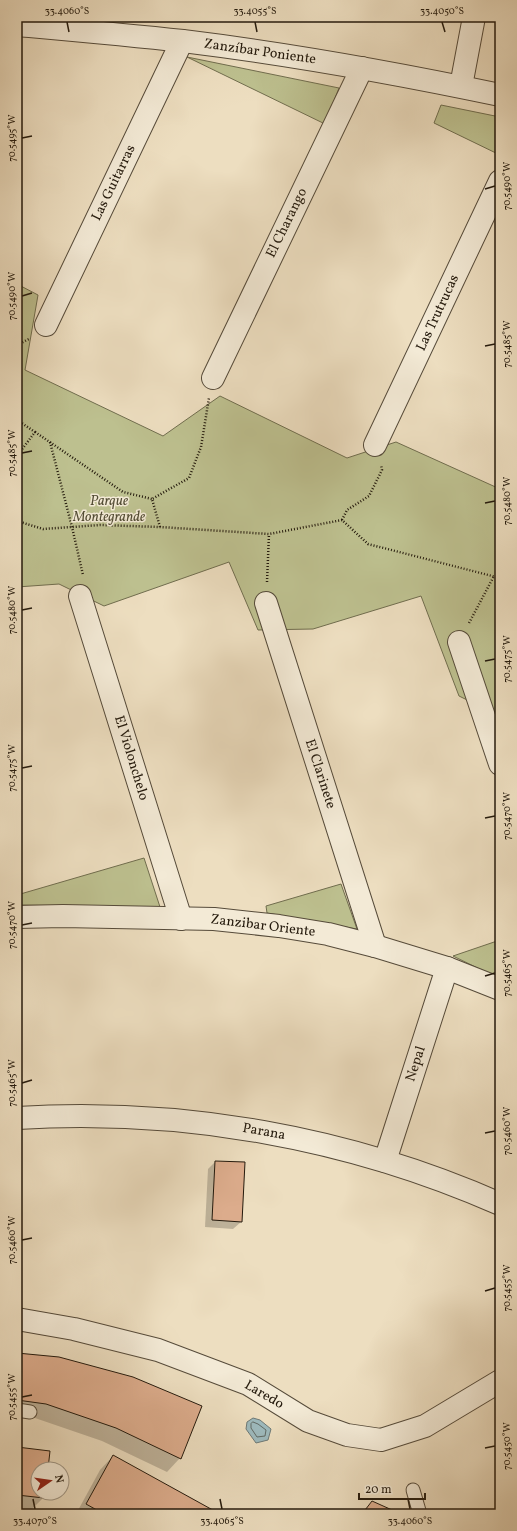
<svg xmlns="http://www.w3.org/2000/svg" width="517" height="1531" font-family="Vollkorn,serif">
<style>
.green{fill:#bdc08f;stroke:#706d4e}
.water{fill:#9db9bc;stroke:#6d7976}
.shadow{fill:#0003}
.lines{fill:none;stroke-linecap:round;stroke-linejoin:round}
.shore{stroke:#606a64;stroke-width:1}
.building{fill:#dcac8c;stroke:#241a0d}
.lane-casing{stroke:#564b3a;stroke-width:15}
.street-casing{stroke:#564b3a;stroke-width:24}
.path{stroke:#241a0d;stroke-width:2.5;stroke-dasharray:1 2;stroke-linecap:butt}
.lane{stroke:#f3ead6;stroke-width:13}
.street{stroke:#f3ead6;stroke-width:22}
.ticks{fill:none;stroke:#241a0d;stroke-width:1.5}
.labels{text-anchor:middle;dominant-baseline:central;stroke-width:3;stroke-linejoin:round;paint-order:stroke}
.street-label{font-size:14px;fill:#241a0d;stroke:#f3ead6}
.park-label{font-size:14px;font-style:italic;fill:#524c34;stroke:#f3ead6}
.neatline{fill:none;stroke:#241a0d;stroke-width:1.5}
.ticks-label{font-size:10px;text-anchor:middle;fill:#241a0d}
</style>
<rect width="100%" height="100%" fill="#eddec0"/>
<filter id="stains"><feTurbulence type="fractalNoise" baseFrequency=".005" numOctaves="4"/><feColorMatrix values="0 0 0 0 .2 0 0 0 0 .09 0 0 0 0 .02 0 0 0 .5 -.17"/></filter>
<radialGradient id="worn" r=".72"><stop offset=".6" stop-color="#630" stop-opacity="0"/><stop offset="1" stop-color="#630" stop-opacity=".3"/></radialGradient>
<g class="green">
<path d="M187,57L339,88L325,124Z"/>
<path d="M441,105L500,117V155L434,123Z"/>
<path d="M17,284L38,295L25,370L163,436L220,396L347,458L396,442L500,489V716L459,696L421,596L313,629L258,630L229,562L104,606L59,584L17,587Z"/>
<path d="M144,858L160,907L19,905L17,895Z"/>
<path d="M341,884L357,929L267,913L266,906Z"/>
<path d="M500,940V979L453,956Z"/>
</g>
<path class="water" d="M253,1418L260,1420L271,1429L268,1440L256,1443L246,1429L247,1422Z"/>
<g class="shadow">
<path d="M215,1162L241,1222L233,1229L205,1227L208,1169Z"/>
<path d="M17,1354L180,1458L167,1472L102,1441L32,1417L17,1415Z"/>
<path d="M17,1448L47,1469H38V1493H44L43,1498L30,1511L17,1510Z"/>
<path d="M113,1456L217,1514H76L100,1470Z"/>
<path d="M372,1502L398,1514H360Z"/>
</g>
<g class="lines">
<path class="shore" d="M253,1422L258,1424L266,1430L265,1436L257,1437L251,1428V1424Z"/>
</g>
<g class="building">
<path d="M215,1161L245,1162L242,1222L212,1220Z"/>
<path d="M17,1353L59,1357L133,1377L202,1406L181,1459L116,1428L46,1404L17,1400Z"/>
<path d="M17,1447L50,1451L48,1469H38V1493H45L44,1498L17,1495Z"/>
<path d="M113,1455L220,1514H104L86,1504Z"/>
<path d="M372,1501L401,1514H362Z"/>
</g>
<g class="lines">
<g class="lane-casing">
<g id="lane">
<path d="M17,1410L30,1412"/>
<path d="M413,1490L420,1514"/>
</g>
</g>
<g class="street-casing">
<g id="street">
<path d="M17,25C72,30 128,35 183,41C289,54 395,73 500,95"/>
<path d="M461,86L474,17"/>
<path d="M46,325L182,41"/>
<path d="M213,378L362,68"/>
<path d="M375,445L500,181"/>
<path d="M80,596L181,919"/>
<path d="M266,603L375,946"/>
<path d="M459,642L500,764"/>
<path d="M17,917L63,916L214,919L279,926L328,934L375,946L447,968L500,989"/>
<path d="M17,1118C183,1108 348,1137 500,1204"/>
<path d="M385,1161L447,968"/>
<path d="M17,1319L74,1329L158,1350L248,1384L308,1421L347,1435L381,1440L425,1426L500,1381"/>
</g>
</g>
<g class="path">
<path d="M17,345L29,339"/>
<path d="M17,420L35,432L17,456"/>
<path d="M35,432L123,492L152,499"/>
<path d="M50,442L72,527L83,575"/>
<path d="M342,520L347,510L369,496L382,470L381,465"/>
<path d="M17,521L43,529L100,525L160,527L269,534L342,520L368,544L500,578"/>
<path d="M160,527L152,499L189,478L201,447L209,398"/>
<path d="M267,582L269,534"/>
<path d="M469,623L494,576"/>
</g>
<use href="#lane" class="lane"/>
<use href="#street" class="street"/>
</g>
<path class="ticks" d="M67,22L69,32M255,22L257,32M442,22L445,32M22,138L32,136M485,189L495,186M22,296L32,293M485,346L495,344M22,453L32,451M485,503L495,501M22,610L32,608M485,661L495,659M22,768L32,766M485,818L495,816M22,925L32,923M485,976L495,973M22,1083L32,1080M485,1133L495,1131M22,1240L32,1238M485,1291L495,1288M22,1397L32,1395M485,1448L495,1446M33,1499L35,1509M220,1499L222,1509M408,1499L410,1509"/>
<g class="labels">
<g class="street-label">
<text transform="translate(260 52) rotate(8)">Zanzíbar Poniente</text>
<text transform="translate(114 183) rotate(-64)">Las Guitarras</text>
<text transform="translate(287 223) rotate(-64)">El Charango</text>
<text transform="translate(438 313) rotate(-65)">Las Trutrucas</text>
<text transform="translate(131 758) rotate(73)">El Violonchelo</text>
<text transform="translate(320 774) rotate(72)">El Clarinete</text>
<text transform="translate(263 926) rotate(7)">Zanzibar Oriente</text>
<text transform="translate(416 1064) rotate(-72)">Nepal</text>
<text transform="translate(264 1132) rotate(10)">Parana</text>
<text transform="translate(264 1395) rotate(30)">Laredo</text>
</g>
<g class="park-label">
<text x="109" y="501">Parque<tspan x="109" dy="16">Montegrande</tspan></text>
</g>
</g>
<rect width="517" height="1531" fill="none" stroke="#eddec0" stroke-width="44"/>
<g transform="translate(50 1481) rotate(77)"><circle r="19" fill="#f3ead6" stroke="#a09786"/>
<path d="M0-3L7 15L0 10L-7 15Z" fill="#8f2418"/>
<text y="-6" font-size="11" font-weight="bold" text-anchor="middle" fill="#241a0d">N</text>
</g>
<path d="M359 1493v6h66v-6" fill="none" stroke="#241a0d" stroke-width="2"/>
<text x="365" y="1493" font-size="12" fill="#241a0d" stroke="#f3ead6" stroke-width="3" paint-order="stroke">20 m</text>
<rect x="22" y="22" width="473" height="1487" class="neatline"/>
<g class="ticks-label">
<text x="67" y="14">33.4060°S</text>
<text x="255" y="14">33.4055°S</text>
<text x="442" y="14">33.4050°S</text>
<text transform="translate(11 138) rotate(-90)" y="4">70.5495°W</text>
<text transform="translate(506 186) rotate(-90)" y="4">70.5490°W</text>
<text transform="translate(11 296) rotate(-90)" y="4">70.5490°W</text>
<text transform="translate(506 344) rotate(-90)" y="4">70.5485°W</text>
<text transform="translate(11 453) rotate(-90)" y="4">70.5485°W</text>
<text transform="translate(506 501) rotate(-90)" y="4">70.5480°W</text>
<text transform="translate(11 610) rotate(-90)" y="4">70.5480°W</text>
<text transform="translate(506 659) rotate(-90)" y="4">70.5475°W</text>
<text transform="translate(11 768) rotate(-90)" y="4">70.5475°W</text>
<text transform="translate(506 816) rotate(-90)" y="4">70.5470°W</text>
<text transform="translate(11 925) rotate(-90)" y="4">70.5470°W</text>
<text transform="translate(506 973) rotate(-90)" y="4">70.5465°W</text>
<text transform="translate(11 1083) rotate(-90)" y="4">70.5465°W</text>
<text transform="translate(506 1131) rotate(-90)" y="4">70.5460°W</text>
<text transform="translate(11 1240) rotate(-90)" y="4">70.5460°W</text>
<text transform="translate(506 1288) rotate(-90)" y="4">70.5455°W</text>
<text transform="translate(11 1397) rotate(-90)" y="4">70.5455°W</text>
<text transform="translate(506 1446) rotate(-90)" y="4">70.5450°W</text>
<text x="35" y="1524">33.4070°S</text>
<text x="222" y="1524">33.4065°S</text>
<text x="410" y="1524">33.4060°S</text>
</g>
<rect width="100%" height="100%" filter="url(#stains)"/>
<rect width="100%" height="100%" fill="url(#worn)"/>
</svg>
